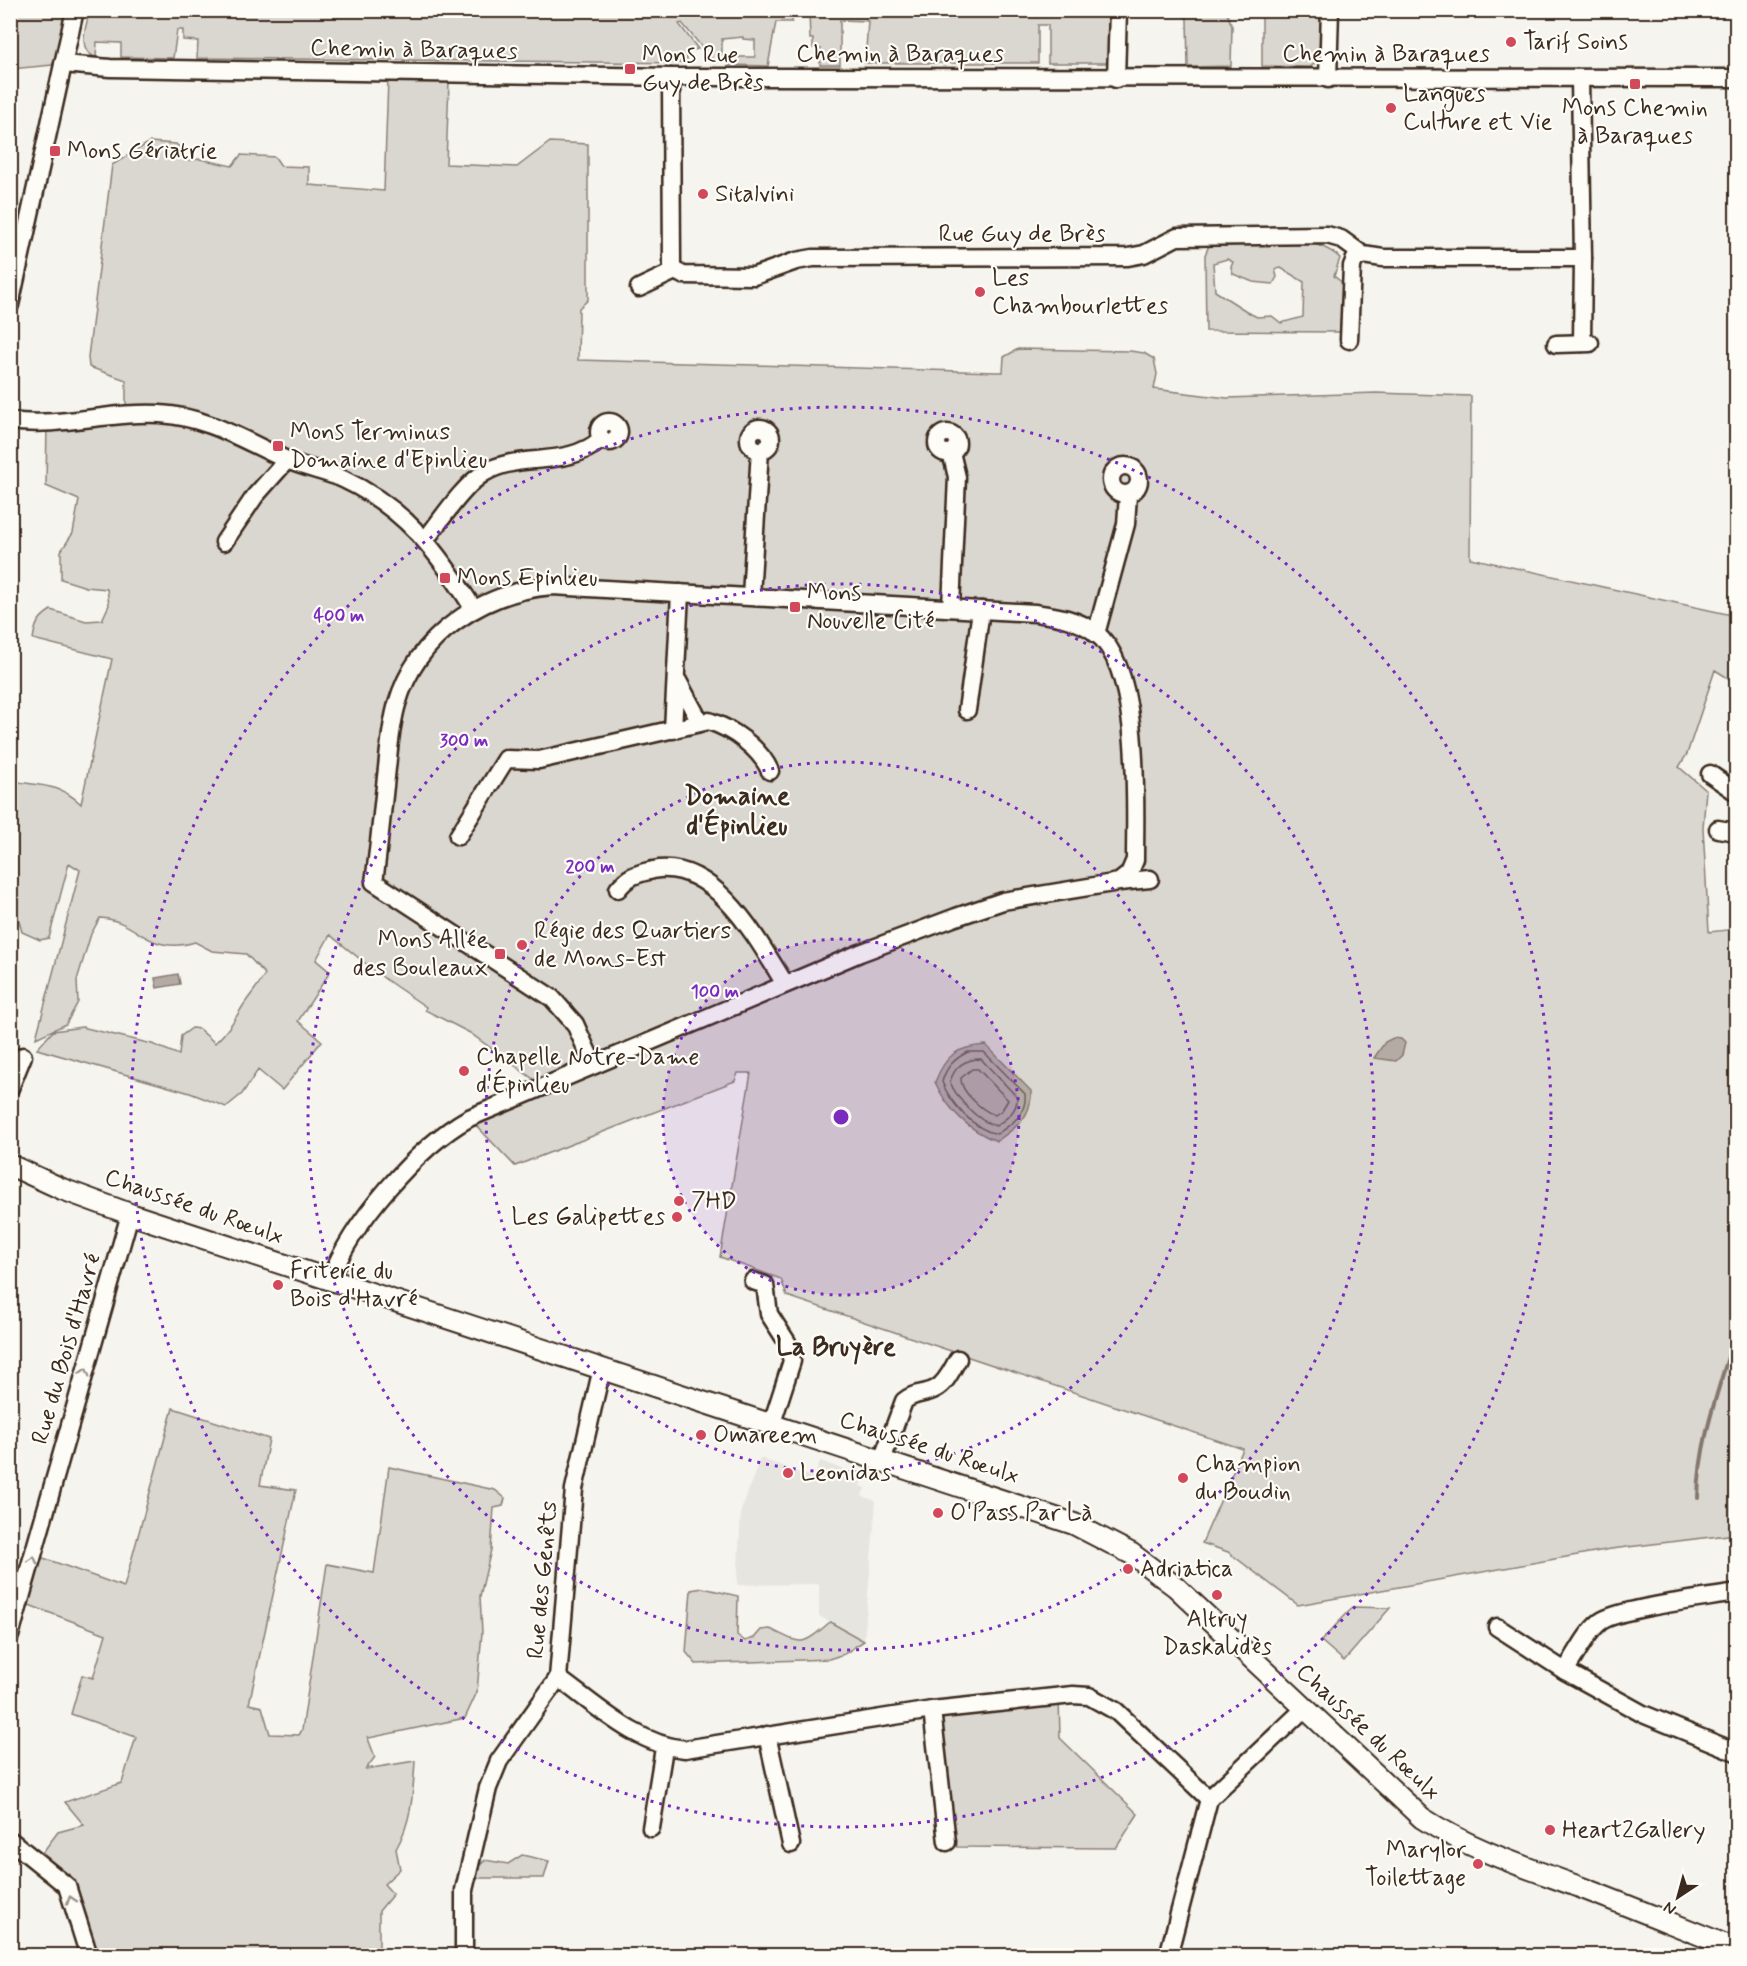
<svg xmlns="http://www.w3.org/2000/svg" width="1747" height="1966" font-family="Mynerve,sans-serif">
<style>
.built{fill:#e7e5df}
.green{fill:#dad6d0;stroke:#8a8077;stroke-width:1.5;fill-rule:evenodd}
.water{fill:#b4aca4;stroke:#84786e;stroke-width:1.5}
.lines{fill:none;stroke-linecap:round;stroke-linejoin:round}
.shore{stroke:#6b5e54;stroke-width:1.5}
.stream{stroke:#84786e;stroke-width:4}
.minor-casing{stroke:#3b2a1e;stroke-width:21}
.major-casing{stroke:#3b2a1e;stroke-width:24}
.minor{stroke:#fdfcf7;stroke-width:16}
.major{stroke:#fdfcf7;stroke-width:20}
.oneway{stroke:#9c938a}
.ring{fill:none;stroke:#7b2cbf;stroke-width:3;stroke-dasharray:3 6}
.poi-dot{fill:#d1495b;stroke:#fdfcf7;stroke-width:2}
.labels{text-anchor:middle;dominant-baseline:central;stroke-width:4.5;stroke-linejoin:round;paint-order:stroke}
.poi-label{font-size:24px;fill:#3b2a1e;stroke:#fdfcf7;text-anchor:start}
.street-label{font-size:24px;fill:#3b2a1e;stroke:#fdfcf7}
.neighbourhood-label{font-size:26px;font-weight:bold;fill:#3b2a1e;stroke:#fdfcf7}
.centre{fill:#7b2cbf;stroke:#fdfcf7;stroke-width:3}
.ring-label{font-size:18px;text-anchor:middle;font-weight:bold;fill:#7b2cbf;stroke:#fdfcf7;stroke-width:4.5;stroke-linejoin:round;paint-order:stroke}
</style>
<rect width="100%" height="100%" fill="#f5f4ee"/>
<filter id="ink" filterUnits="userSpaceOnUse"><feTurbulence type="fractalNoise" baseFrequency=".0167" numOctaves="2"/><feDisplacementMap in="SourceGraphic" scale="12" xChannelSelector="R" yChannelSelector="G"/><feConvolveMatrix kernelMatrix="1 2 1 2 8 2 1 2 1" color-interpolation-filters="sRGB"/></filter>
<g filter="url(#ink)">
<path class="built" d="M760,1458L814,1478L820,1461L851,1472L862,1480L860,1486L865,1488L862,1496L876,1501L864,1641L819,1616V1584L737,1585L741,1511Z"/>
<g class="green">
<path d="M90,10L1110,11L1109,63H1048V25H1038V63H865L868,21L840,20V65H820L821,49L813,48V39H810L809,11H793L792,22H776L768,66L728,65L727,57H755V40L743,39V37L722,39V57L715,63L682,23L679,24L698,49L687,51V63L197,58L198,41L183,40V30H177L173,58L121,57V43L97,42L96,58C76,49 86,27 90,10Z"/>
<path d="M11,11H75L63,64L11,69Z"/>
<path d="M1180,11H1226L1232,26L1231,66L1188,67L1187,19Z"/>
<path d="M1262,11H1320C1320,27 1327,58 1310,67L1262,66Z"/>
<path d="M388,79L449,82L446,164L517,167L550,142L588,144V300L579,308L578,360L995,372H1003L1004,357L1018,349L1130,351L1144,353L1154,359L1157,374L1154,389L1227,398L1376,393L1471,396L1470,558L1727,614L1736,613V683L1715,670L1687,754L1679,767L1706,790L1703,828L1709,932L1736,929V1534L1611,1549L1298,1605L1228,1552L1202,1543L1243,1449L787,1296L781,1279L720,1257L751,1073H738L735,1081L515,1166L469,1118L535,1088L533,1079L470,1033L425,1010L426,1007L385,979L330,935L316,960L330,972L298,1021L322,1041L282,1090L258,1070L242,1094L226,1107L190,1093L37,1049L53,1031L82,1027L152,1044L179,1055L181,1036L192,1028L199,1029L215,1043C227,1032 233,1022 241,1009C248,997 258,987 265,974L246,954L212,951L195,942C146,956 139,920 100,918L91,934L77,980L78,1002L66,1024L36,1038L80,870L69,863L49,938L40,940L22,932L11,892V781C40,786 59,783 81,804L112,659L33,639C35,625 38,618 51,610L86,621L102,620L109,605L107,589L86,587L61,579V551L73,533L79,500L46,486L47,423L126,415V380L89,367L88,357L112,165L150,142L176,144L181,149L184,161L200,159L232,166L241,155L275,157L281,166L309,167V185L384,191Z"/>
<path d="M1211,241C1249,241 1312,231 1340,258L1334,276L1344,284L1342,332L1206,331L1205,255ZM1227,259L1233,262L1231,267L1233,274L1253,282L1273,284L1277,277L1275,269L1281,268L1304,282L1303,317L1281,323L1272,316L1257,317L1251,314L1215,291L1213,263Z"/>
<path d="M173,1408L269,1439L260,1485L296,1490L249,1704L262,1707L270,1734L299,1735L302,1730L327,1564L374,1573L389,1467L495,1490L505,1498L503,1506L494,1508L491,1550L480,1596L482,1632L477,1692L465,1718L369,1738L367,1736L375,1757L366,1769L415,1761C413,1793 412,1821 396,1849L400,1869L384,1884L393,1894L379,1911V1955H89L67,1886L36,1861L58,1832L84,1825L65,1802L122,1783L136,1737L71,1714L82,1675L93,1678L106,1634L21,1602L35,1555L124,1587Z"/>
<path d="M703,1588L738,1596L737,1635L745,1641L754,1638L761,1630L770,1629C803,1645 801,1647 830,1622L864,1641L844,1654L829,1659L696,1664L686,1652L691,1590Z"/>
<path d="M1353,1607L1390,1608L1344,1661L1321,1641Z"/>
<path d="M1059,1696L1060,1738L1138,1814L1116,1848L957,1847L956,1842H947L932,1710Z"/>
<path d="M522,1855L549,1861L544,1878H474L478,1866L485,1860L508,1864Z"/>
</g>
<g class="water">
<path d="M178,974L180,984L157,988L155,978Z"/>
<path d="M1393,1038L1401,1039L1405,1043L1402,1055L1396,1061L1374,1058L1385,1042Z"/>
<path d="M986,1045L1031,1091C1032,1117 1017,1127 997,1141C969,1131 947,1109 935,1082C946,1054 957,1047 986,1045Z"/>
</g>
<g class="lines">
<g class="shore">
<path d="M968,1052H984L1025,1094C1027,1114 1012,1124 997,1134C973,1129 951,1104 942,1082C946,1067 954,1059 968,1052Z"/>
<path d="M981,1059L1017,1097C1018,1111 1006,1119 996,1126C977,1121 957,1099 950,1082C954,1067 965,1059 981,1059Z"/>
<path d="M972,1069H978L1008,1100L1002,1110L995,1115C983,1111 960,1092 961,1078Z"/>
</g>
<path class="stream" d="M1698,1498C1699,1440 1720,1386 1736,1331"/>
<g class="minor-casing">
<g id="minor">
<path d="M63,64L110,68L671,77L1736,78"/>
<path d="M671,77L672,266L675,271L683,275L754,276L796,261L813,258L1128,257L1144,254L1177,237L1327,235L1341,239L1363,255L1383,258H1583L1580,79"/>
<path d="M1116,79L1118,10"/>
<path d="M1328,79L1330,10"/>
<path d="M639,288L675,271"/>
<path d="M10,305L75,10"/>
<path d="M1349,340L1352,266L1355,259L1363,255"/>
<path d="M1582,343L1583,258"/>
<path d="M1556,344L1590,343"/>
<path d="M10,421C61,428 110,411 160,414C209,417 244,441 287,460C305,468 325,471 343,479C405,508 438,552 473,608"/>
<circle cx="609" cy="432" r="10"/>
<circle cx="760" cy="439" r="11"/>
<circle cx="947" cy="443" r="10"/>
<path d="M951,452L957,477L951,607"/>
<circle cx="1125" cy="480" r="14"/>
<path d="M426,539C441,520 464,485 484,473C520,451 565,470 602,439"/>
<path d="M224,542L255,496L287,460"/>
<path d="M751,596L760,450"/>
<path d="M1096,634L1126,524L1128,495"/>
<path d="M678,681L700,722"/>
<path d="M967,710L981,610"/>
<path d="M673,730L680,593"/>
<path d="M1710,774L1736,792"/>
<path d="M1718,829L1736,832"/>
<path d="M458,836L506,759L539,760L709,721C733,729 760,748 770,771"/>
<path d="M1119,882L1150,879"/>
<path d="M618,889C629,875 637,874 653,870C715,858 759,942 785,984"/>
<path d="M10,1088L23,1056"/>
<path d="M330,1280C351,1223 417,1147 469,1118L860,953L956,917L1003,901L1119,882L1129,874L1135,860C1135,806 1142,669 1096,633C1078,619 1056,616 1035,613L552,586C482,592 417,635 397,704C390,728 389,752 386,777C382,812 379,847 374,882L552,998L575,1024L593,1064"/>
<path d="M753,1281L765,1285L769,1314L787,1342L792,1361L772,1423"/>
<path d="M882,1460L904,1401C914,1392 924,1395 935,1389C946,1384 952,1369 958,1359"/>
<path d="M1497,1627L1565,1671C1576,1656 1585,1634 1600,1622C1619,1608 1709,1598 1736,1593"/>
<path d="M10,1636L130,1214"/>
<path d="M1565,1671L1643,1714L1736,1752"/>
<path d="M558,1678C596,1705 637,1745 685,1749L932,1710L1073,1695L1089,1696L1116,1711L1209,1799"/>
<path d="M932,1710L947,1842"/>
<path d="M767,1735L791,1844"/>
<path d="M651,1828L664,1748"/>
<path d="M10,1840L67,1886L89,1956"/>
<path d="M464,1956V1890L488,1788L499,1761L558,1678L574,1489L602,1368"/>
<path d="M1168,1956L1209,1799L1304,1709"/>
</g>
</g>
<g class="major-casing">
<path id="major" d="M10,1165L62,1189L130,1214L1074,1524L1132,1554L1176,1587L1422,1818C1473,1851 1526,1867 1582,1888C1634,1908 1685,1929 1736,1949"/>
</g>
<use href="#minor" class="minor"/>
<use href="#major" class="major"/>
</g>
<defs><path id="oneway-chevron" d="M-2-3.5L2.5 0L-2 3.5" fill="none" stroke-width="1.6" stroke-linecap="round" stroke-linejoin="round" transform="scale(1.5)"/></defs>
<g class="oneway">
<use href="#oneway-chevron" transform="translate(85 1372) rotate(-74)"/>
<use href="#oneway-chevron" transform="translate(33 1560) rotate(-74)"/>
<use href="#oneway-chevron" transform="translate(71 1900) rotate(-108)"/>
</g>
</g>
<circle cx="841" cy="1117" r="178" fill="#7b2cbf" fill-opacity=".12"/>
<g class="ring">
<circle cx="841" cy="1117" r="178"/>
<circle cx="841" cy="1117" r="355"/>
<circle cx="841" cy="1117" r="533"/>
<circle cx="841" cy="1117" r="710"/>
</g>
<g class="poi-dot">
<circle cx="1511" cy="42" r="6"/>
<rect x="624" y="63" width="12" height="12" rx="3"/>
<rect x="1629" y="78" width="12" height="12" rx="3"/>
<circle cx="1391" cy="108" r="6"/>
<rect x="49" y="145" width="12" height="12" rx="3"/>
<circle cx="703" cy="194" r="6"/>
<circle cx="980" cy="292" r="6"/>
<rect x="272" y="440" width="12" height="12" rx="3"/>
<rect x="439" y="572" width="12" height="12" rx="3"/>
<rect x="789" y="601" width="12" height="12" rx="3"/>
<circle cx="522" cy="945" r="6"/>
<rect x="494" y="948" width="12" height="12" rx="3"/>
<circle cx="464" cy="1071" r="6"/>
<circle cx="679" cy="1201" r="6"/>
<circle cx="677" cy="1217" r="6"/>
<circle cx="278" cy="1285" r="6"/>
<circle cx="701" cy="1435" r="6"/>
<circle cx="788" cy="1473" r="6"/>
<circle cx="1183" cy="1478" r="6"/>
<circle cx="938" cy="1513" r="6"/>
<circle cx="1128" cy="1569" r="6"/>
<circle cx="1217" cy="1595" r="6"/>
<circle cx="1550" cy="1830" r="6"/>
<circle cx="1478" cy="1864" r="6"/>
</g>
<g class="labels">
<g class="poi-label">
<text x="1523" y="42">Tarif Soins</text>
<text x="642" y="55">Mons Rue<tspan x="642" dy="28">Guy de Brès</tspan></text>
<text x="1403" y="94">Langues<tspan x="1403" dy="28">Culture et Vie</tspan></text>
<text x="1635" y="108" text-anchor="middle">Mons Chemin<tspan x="1635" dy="28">à Baraques</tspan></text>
<text x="67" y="151">Mons Gériatrie</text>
<text x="715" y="194">Sitalvini</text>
<text x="992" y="278">Les<tspan x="992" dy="28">Chambourlettes</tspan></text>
<text x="290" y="432">Mons Terminus<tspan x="290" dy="28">Domaine d'Epinlieu</tspan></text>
<text x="457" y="578">Mons Epinlieu</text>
<text x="807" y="593">Mons<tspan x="807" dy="28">Nouvelle Cité</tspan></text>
<text x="534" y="931">Régie des Quartiers<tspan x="534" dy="28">de Mons-Est</tspan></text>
<text x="488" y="940" text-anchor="end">Mons Allée<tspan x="488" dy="28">des Bouleaux</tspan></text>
<text x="476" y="1057">Chapelle Notre-Dame<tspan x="476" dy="28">d'Épinlieu</tspan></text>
<text x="691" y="1201">7HD</text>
<text x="665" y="1217" text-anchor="end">Les Galipettes</text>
<text x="290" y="1271">Friterie du<tspan x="290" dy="28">Bois d'Havré</tspan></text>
<text x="713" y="1435">Omareem</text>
<text x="1195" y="1464">Champion<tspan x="1195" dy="28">du Boudin</tspan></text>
<text x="800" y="1473">Leonidas</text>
<text x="950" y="1513">O'Pass Par Là</text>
<text x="1140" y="1569">Adriatica</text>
<text x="1217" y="1619" text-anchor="middle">Altruy<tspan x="1217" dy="28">Daskalidès</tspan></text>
<text x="1562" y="1830">Heart2Gallery</text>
<text x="1466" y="1850" text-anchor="end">Marylor<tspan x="1466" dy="28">Toilettage</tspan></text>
</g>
<g class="street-label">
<text transform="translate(414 50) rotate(1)">Chemin à Baraques</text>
<text x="900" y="54">Chemin à Baraques</text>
<text x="1386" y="54">Chemin à Baraques</text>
<text x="1022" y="234">Rue Guy de Brès</text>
<text transform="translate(194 1207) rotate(19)">Chaussée du Rœulx</text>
<text transform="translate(67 1349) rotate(-74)">Rue du Bois d'Havré</text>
<text transform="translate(929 1448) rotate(18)">Chaussée du Rœulx</text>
<text transform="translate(543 1580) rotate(-85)">Rue des Genêts</text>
<text transform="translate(1368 1732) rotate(43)">Chaussée du Rœulx</text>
</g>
<g class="neighbourhood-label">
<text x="737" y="797">Domaine<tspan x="737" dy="30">d'Épinlieu</tspan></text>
<text x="836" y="1348">La Bruyère</text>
</g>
</g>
<circle cx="841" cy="1117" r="9" class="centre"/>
<g class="ring-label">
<text x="339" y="621">400 m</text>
<text x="464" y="746">300 m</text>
<text x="590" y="872">200 m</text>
<text x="715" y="997">100 m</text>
</g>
<rect width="1747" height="1966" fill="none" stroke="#fdfcf7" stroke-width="36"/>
<rect x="18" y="18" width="1711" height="1930" fill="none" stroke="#3b2a1e" stroke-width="2" filter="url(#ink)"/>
<g transform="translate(1678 1897) rotate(216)" stroke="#fdfcf7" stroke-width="4.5" paint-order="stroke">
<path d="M0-4.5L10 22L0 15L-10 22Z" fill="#3b2a1e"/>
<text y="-9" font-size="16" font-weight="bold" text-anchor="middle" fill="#3b2a1e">N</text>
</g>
</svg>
